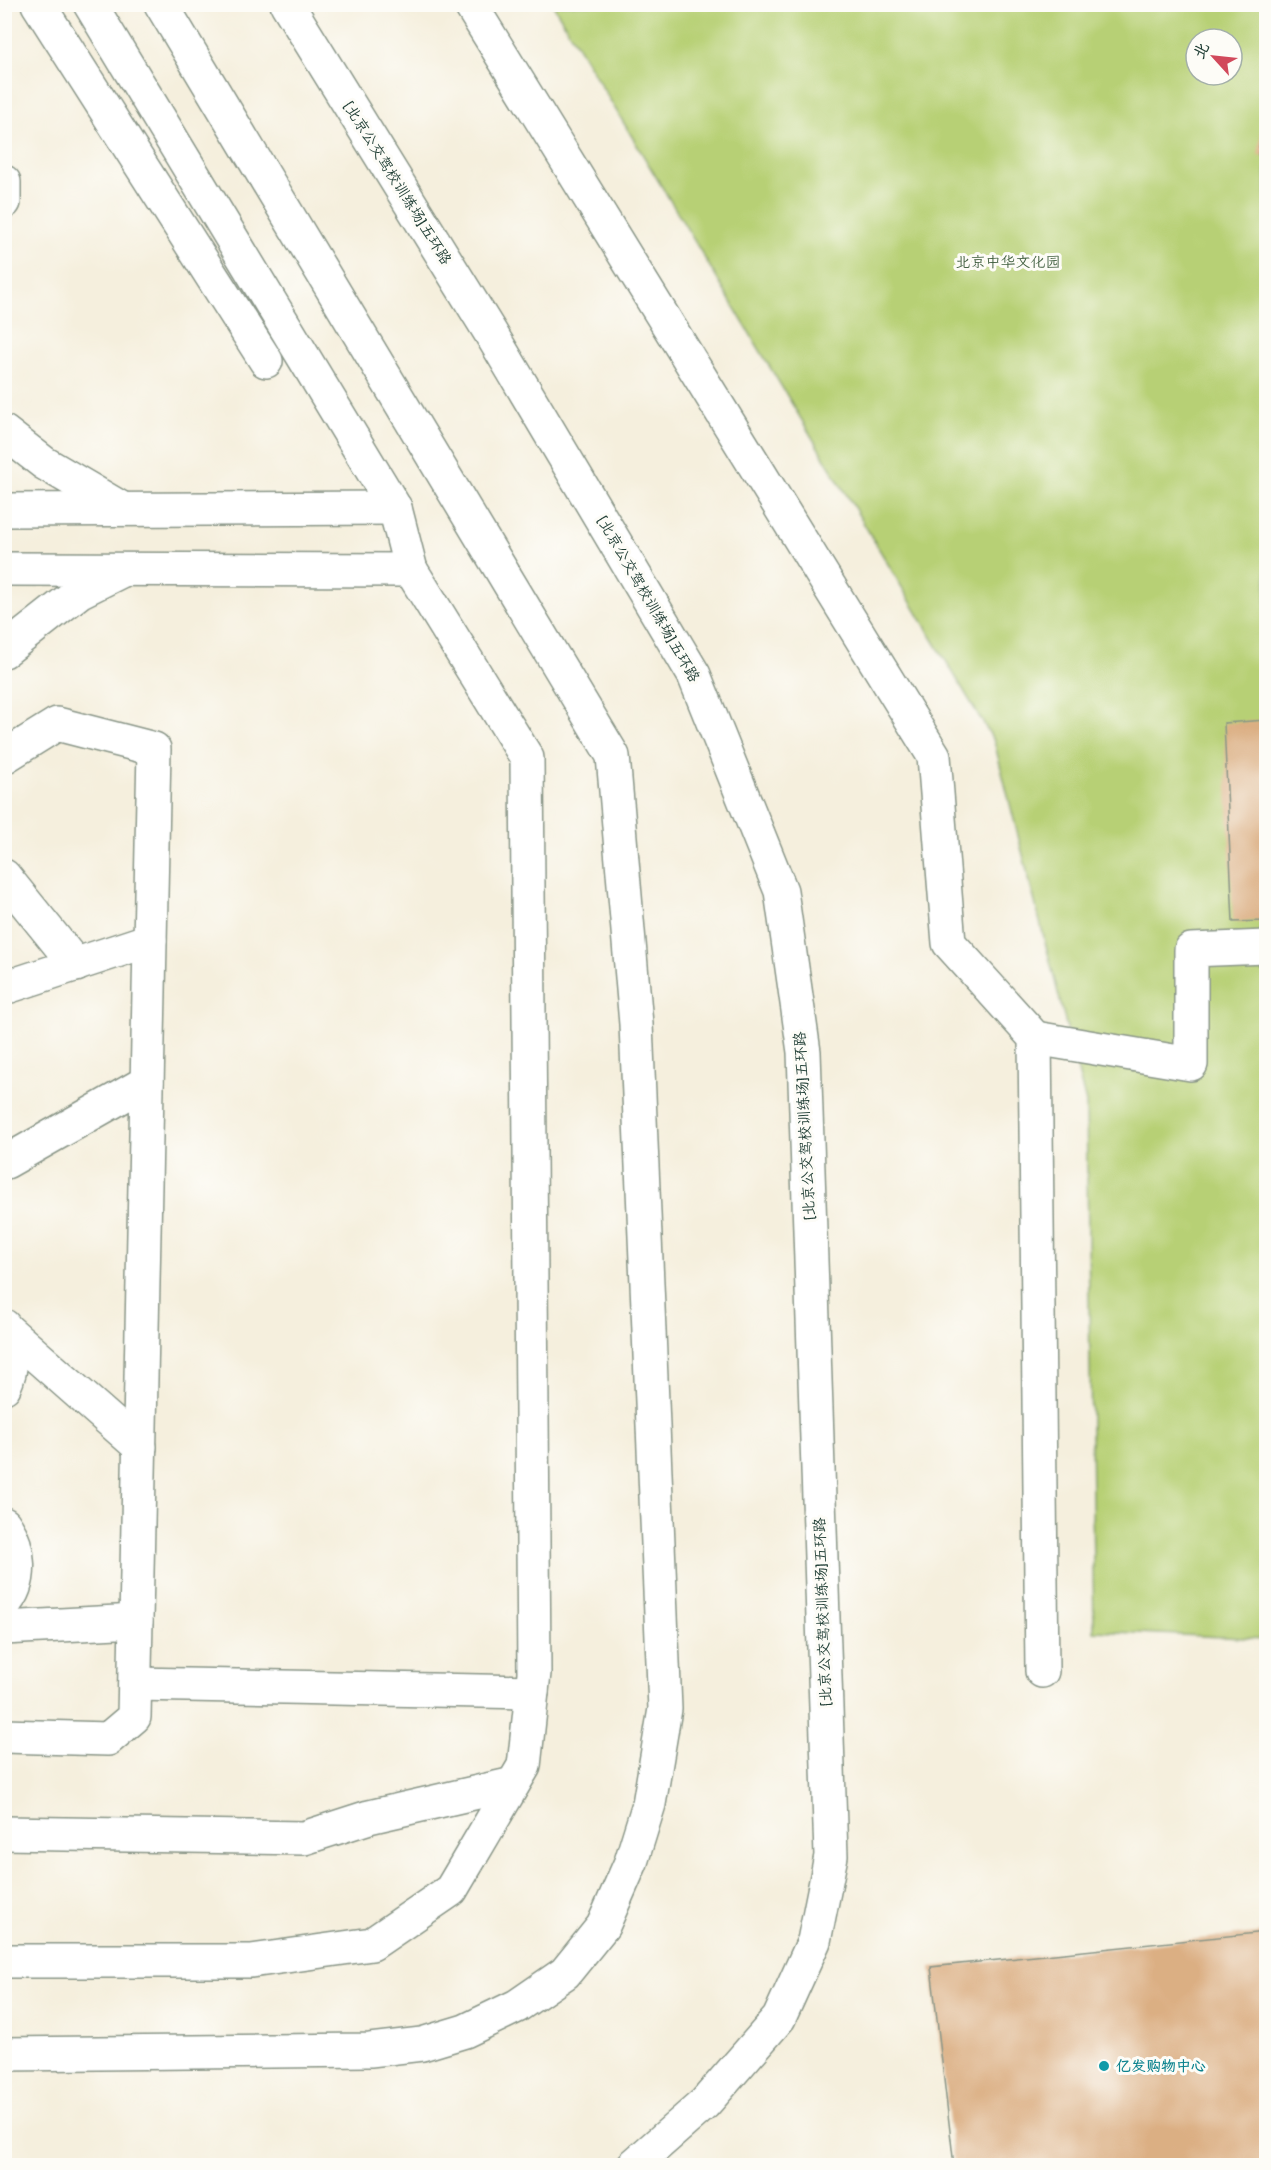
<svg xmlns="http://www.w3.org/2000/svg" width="1271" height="2170" font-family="Pangolin,'LXGW WenKai TC',sans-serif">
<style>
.green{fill:#b7d075;stroke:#6b8654;stroke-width:1.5;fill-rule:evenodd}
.building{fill:#dbaf83}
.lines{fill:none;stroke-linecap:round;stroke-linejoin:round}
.minor-casing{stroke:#8a9688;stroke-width:36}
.minor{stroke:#fff;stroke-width:33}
.culture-dot{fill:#0f9aa8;stroke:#fdfcf7;stroke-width:2}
.labels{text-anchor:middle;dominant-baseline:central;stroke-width:6;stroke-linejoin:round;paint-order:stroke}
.street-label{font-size:15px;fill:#1f3d34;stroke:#fdfcf7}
.park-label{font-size:15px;fill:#456244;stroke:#fdfcf7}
.culture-label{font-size:15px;font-weight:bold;fill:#0d838f;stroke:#fdfcf7;text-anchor:start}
</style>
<rect width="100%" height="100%" fill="#fdfcf7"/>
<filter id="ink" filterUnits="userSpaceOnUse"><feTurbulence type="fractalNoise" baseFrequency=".0167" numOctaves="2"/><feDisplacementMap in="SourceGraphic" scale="12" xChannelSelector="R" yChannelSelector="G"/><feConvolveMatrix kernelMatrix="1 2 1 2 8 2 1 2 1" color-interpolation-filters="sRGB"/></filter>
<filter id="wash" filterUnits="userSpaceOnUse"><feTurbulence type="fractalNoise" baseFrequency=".008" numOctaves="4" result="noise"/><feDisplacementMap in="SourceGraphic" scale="24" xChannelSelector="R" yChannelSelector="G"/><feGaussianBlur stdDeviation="1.35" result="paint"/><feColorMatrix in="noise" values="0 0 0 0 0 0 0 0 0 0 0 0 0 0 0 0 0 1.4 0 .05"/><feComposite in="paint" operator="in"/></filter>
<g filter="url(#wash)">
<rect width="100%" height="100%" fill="#f5efdd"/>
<path class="green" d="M553,5H1266V1639L1094,1631L1086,1103L994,741ZM1196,39H1232V75H1196Z"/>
<g id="blocks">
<g class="building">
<path d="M1265,107H1266V156L1258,155Z"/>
<path d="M1266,720V921L1233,922L1224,723Z"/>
<path d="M1266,1932V2166H954L931,1967Z"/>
</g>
</g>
</g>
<g filter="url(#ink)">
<use href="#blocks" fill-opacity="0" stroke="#8a9688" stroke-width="1.5"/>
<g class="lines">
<g class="minor-casing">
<g id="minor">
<path d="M38,4L266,361"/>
<path d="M287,4L490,332L694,675L781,891L804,1052L831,1856L814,1941L779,2018L705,2103L633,2166"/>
<path d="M470,4L934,756L949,943L1035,1038L1042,1671"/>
<path d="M4,182V202"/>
<path d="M4,432L44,463L119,507"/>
<path d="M4,510L395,508"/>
<path d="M4,569L411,570L395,508L90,4"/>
<path d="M4,651L79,592L121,571"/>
<path d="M4,757L57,724L154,749L134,1717L108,1739L4,1736"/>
<path d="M4,876L76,965"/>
<path d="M4,988L150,940"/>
<path d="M1035,1038L1191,1064V950L1266,947"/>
<path d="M4,1161L6,1162L147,1082"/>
<path d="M4,1326C14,1346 13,1368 4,1387"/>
<path d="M6,1329L140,1447"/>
<path d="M4,1524C20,1546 24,1582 4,1604"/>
<path d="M4,1628L136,1621"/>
<path d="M135,1684L532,1692"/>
<path d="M4,1833L304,1838L369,1817L513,1784"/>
<path d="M4,1961H251L372,1944L451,1890L524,1766L534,1673L527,758L411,570"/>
<path d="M4,2054L370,2050L422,2044L465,2031L517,2006L565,1973L603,1926L631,1862L649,1804L665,1709L636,1024L613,756L161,4"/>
</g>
</g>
<use href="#minor" class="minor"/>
</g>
</g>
<circle class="culture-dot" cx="1104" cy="2066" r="6"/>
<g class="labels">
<g class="street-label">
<text transform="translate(397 183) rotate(58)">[北京公交驾校训练场]五环路</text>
<text transform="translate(648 599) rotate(60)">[北京公交驾校训练场]五环路</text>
<text transform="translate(805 1126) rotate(-93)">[北京公交驾校训练场]五环路</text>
<text transform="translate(823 1612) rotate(-92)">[北京公交驾校训练场]五环路</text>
</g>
<g class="park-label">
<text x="1008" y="262">北京中华文化园</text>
</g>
<g class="culture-label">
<text x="1116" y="2066">亿发购物中心</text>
</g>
</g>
<rect width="1271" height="2170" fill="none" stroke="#fdfcf7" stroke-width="24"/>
<g transform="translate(1214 57) rotate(297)"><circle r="28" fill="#fdfcf7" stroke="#a4b0a9" stroke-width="1.5"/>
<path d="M0-4.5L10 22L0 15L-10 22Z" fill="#d1495b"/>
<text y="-9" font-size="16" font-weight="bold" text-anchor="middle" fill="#1f3d34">北</text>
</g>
</svg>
